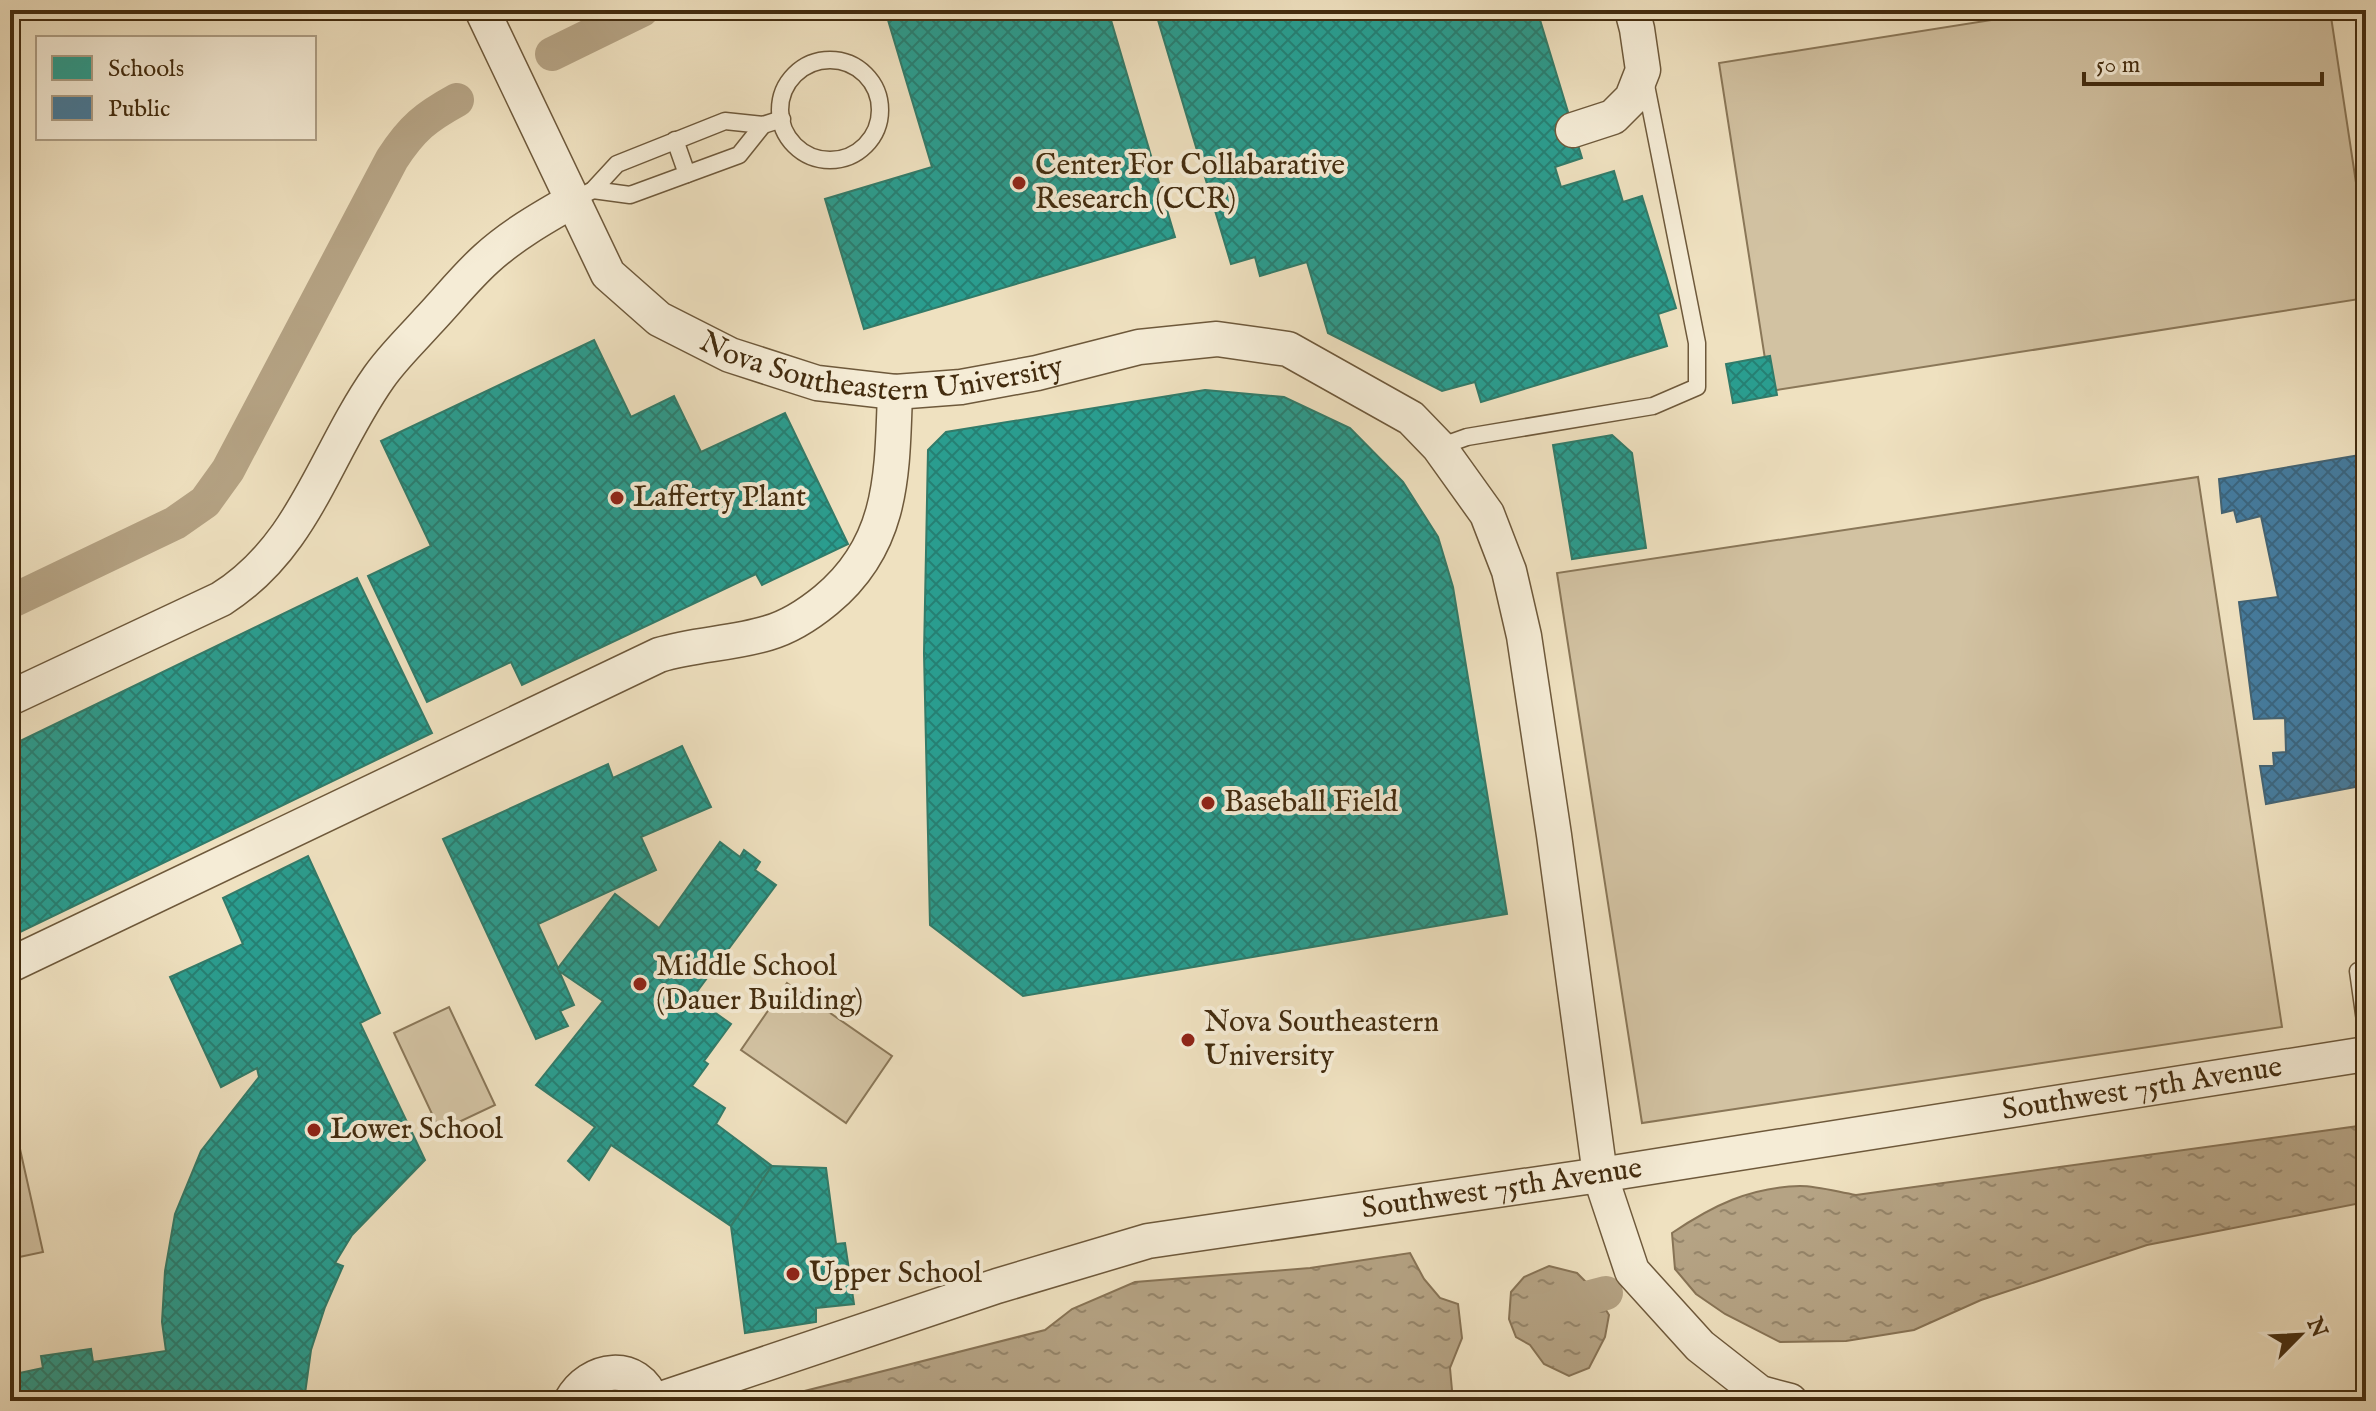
<svg xmlns="http://www.w3.org/2000/svg" width="2376" height="1411" font-family="'IM FELL English',serif">
<style>
.park{fill:#d2c2a2;stroke:#8a7758;stroke-width:2}
.water{fill:url(#water-ripples);stroke:#877355;stroke-width:2}
.schools{fill:url(#schools-cross-hatch);stroke:#327b69;stroke-width:2}
.public{fill:url(#public-cross-hatch);stroke:#446372;stroke-width:2}
.lines{fill:none;stroke-linecap:round;stroke-linejoin:round}
.canal{stroke:#b5a384;stroke-width:34}
.lane-casing{stroke:#6e593b;stroke-width:19}
.street-casing{stroke:#6e593b;stroke-width:37}
.lane{stroke:#f5ecd6;stroke-width:16}
.street{stroke:#f5ecd6;stroke-width:34}
.poi-dot{fill:#8f2418;stroke:#f5ecd6;stroke-width:3}
.labels{text-anchor:middle;dominant-baseline:central;stroke-width:8;stroke-linejoin:round;paint-order:stroke}
.poi-label{font-size:30px;fill:#432c0f;stroke:#f5ecd6;text-anchor:start}
.street-label{font-size:30px;fill:#432c0f;stroke:#f5ecd6}
</style>
<defs>
<pattern id="water-ripples" width="26" height="14" patternUnits="userSpaceOnUse" patternTransform="scale(2)"><rect width="26" height="14" fill="#b5a384"/><path d="M2 4q2-2 4 0t4 0M15 11q2-2 4 0t4 0" fill="none" stroke="#95856a"/></pattern>
<pattern id="schools-cross-hatch" width="8" height="8" patternUnits="userSpaceOnUse" patternTransform="scale(2)"><rect width="8" height="8" fill="#2a9d8f"/><path d="M0 0l8 8M0 8l8-8" fill="none" stroke="#268073"/></pattern>
<pattern id="public-cross-hatch" width="8" height="8" patternUnits="userSpaceOnUse" patternTransform="scale(2)"><rect width="8" height="8" fill="#457b9d"/><path d="M0 0l8 8M0 8l8-8" fill="none" stroke="#3b657e"/></pattern>
</defs>
<rect width="100%" height="100%" fill="#efe1c0"/>
<filter id="stains"><feTurbulence type="fractalNoise" baseFrequency=".0025" numOctaves="4"/><feColorMatrix values="0 0 0 0 .2 0 0 0 0 .09 0 0 0 0 .02 0 0 0 .5 -.17"/></filter>
<radialGradient id="worn" r=".72"><stop offset=".6" stop-color="#630" stop-opacity="0"/><stop offset="1" stop-color="#630" stop-opacity=".3"/></radialGradient>
<g class="park">
<path d="M2054,10H2330L2366,249V298L1770,391L1719,63Z"/>
<path d="M2198,477L2282,1027L1642,1123L1557,573Z"/>
<path d="M787,983L892,1056L846,1123L741,1050Z"/>
<path d="M449,1007L495,1105L440,1131L394,1033Z"/>
<path d="M20,1149L43,1252L10,1259V1151Z"/>
</g>
<g class="water">
<path d="M2366,1125V1202L2147,1245L1981,1300L1914,1330L1846,1341L1780,1342L1725,1314L1696,1294L1675,1269L1672,1233C1712,1206 1750,1187 1800,1186C1818,1186 1838,1192 1856,1195Z"/>
<path d="M1410,1253L1424,1279L1440,1298L1458,1304L1462,1338L1450,1368L1452,1390L1435,1401H765L1045,1330L1072,1309L1135,1282L1310,1268Z"/>
<path d="M1549,1266L1577,1273L1593,1289L1609,1315L1605,1337L1589,1368L1569,1376L1544,1364L1530,1345L1516,1337L1509,1319L1511,1292L1524,1277Z"/>
</g>
<g class="schools">
<path d="M885,10H1108L1175,237L864,329L825,199L932,167Z"/>
<path d="M1155,10H1537L1582,158L1555,167L1561,187L1614,171L1623,202L1642,196L1676,308L1658,314L1667,346L1481,402L1475,382L1442,391L1328,333L1307,262L1260,276L1255,257L1231,264Z"/>
<path d="M594,340L631,417L674,396L701,452L785,413L848,544L762,585L756,574L522,685L511,662L427,702L368,576L431,546L381,441Z"/>
<path d="M1770,356L1777,395L1733,403L1726,364Z"/>
<path d="M1205,390L1284,397L1350,428L1403,482L1438,537L1453,587L1507,914L1023,996L930,925L924,653L928,450L946,432Z"/>
<path d="M1612,435L1632,453L1646,548L1572,559L1553,445Z"/>
<path d="M357,578L432,733L10,937V746Z"/>
<path d="M682,746L711,807L641,837L656,870L538,924L558,968L615,894L659,928L720,842L740,857L744,850L760,862L755,870L776,885L693,997L731,1024L704,1061L708,1064L692,1086L725,1108L716,1124L772,1166L731,1226L611,1145L589,1180L568,1161L595,1127L536,1085L603,1001L559,971L574,1005L560,1011L568,1026L536,1039L443,839L608,764L613,778Z"/>
<path d="M308,856L380,1013L360,1023L425,1160L352,1235L335,1263L343,1266L325,1307L311,1350L304,1401H10V1375L43,1368L41,1356L91,1349L93,1362L166,1351L162,1322L165,1271L175,1214L201,1151L259,1077L257,1068L221,1087L170,977L243,944L223,898Z"/>
<path d="M772,1166L826,1168L836,1244L845,1243L854,1304L816,1308V1322L745,1333L731,1226Z"/>
</g>
<path class="public" d="M2366,454V785L2266,804L2260,766H2274L2273,753L2286,752L2285,718L2254,719L2239,602L2278,597L2261,516L2237,522L2234,510L2222,513L2219,479Z"/>
<g class="lines">
<g class="canal">
<path d="M552,54L642,10"/>
<path d="M10,602L175,523L205,502L228,470L392,159C412,128 426,117 457,100"/>
<path d="M1552,1307L1606,1293"/>
</g>
<g class="lane-casing">
<g id="lane">
<circle cx="830" cy="110" r="50"/>
<path d="M675,140L687,174"/>
<path d="M593,190L630,195L739,155L763,125"/>
<path d="M572,201L593,190L617,164L725,121L763,125L782,119"/>
<path d="M1439,447L1467,437L1653,406L1697,387V343L1645,80"/>
<path d="M2366,970L2358,971L2366,1028"/>
</g>
</g>
<g class="street-casing">
<g id="street">
<path id="s1" d="M482,10L608,274L659,319L730,355L817,383L895,392L961,387L1037,373L1139,347L1217,339L1288,349L1411,418L1439,447L1487,514L1509,571L1524,636L1554,835L1600,1175L1632,1271L1700,1346L1760,1393L1790,1401"/>
<path d="M1573,130L1613,117L1632,98L1643,70L1637,29L1632,10"/>
<path d="M10,698L221,599C305,546 324,455 379,377C393,357 411,340 427,322C447,301 465,278 486,259C511,236 542,218 572,201"/>
<path d="M10,965L659,655C695,644 732,644 768,633C789,627 809,614 826,600C894,544 892,473 895,392"/>
<path d="M571,1401C589,1367 638,1360 652,1401"/>
<path id="s2" d="M655,1401L997,1286L1148,1241L1600,1175L2366,1054"/>
</g>
</g>
<use href="#lane" class="lane"/>
<use href="#street" class="street"/>
</g>
<g class="poi-dot">
<circle cx="1019" cy="183" r="8"/>
<circle cx="617" cy="498" r="8"/>
<circle cx="1208" cy="803" r="8"/>
<circle cx="640" cy="984" r="8"/>
<circle cx="1188" cy="1040" r="8"/>
<circle cx="314" cy="1130" r="8"/>
<circle cx="793" cy="1274" r="8"/>
</g>
<g class="labels">
<g class="poi-label">
<text x="1035" y="166">Center For Collabarative<tspan x="1035" dy="34">Research (CCR)</tspan></text>
<text x="633" y="498">Lafferty Plant</text>
<text x="1224" y="803">Baseball Field</text>
<text x="656" y="967">Middle School<tspan x="656" dy="34">(Dauer Building)</tspan></text>
<text x="1204" y="1023">Nova Southeastern<tspan x="1204" dy="34">University</tspan></text>
<text x="330" y="1130">Lower School</text>
<text x="809" y="1274">Upper School</text>
</g>
<g class="street-label">
<text stroke="none"><textPath href="#s1" startOffset="594">Nova Southeastern University</textPath></text>
<text stroke="none"><textPath href="#s2" startOffset="1524">Southwest 75th Avenue</textPath></text>
<text stroke="none"><textPath href="#s2" startOffset="876">Southwest 75th Avenue</textPath></text>
</g>
</g>
<rect width="2376" height="1411" fill="none" stroke="#efe1c0" stroke-width="40"/>
<rect x="12" y="12" width="2352" height="1387" fill="none" stroke="#432c0f" stroke-width="4"/>
<rect x="20" y="20" width="2336" height="1371" fill="none" stroke="#432c0f" stroke-width="2"/>
<rect x="36" y="36" width="280" height="104" fill="#f5ecd6" stroke="#ae9f86" stroke-width="2"/>
<rect x="52" y="56" width="40" height="24" fill="#2a9d8f" stroke="#ae9f86" stroke-width="2"/>
<text x="108" y="76" font-size="24" fill="#432c0f">Schools</text>
<rect x="52" y="96" width="40" height="24" fill="#457b9d" stroke="#ae9f86" stroke-width="2"/>
<text x="108" y="116" font-size="24" fill="#432c0f">Public</text>
<g transform="translate(2300 1335) rotate(66)" stroke="#f5ecd6" stroke-width="6" paint-order="stroke">
<path d="M0-6L14 30L0 20L-14 30Z" fill="#432c0f"/>
<text y="-12" font-size="22" font-weight="bold" text-anchor="middle" fill="#432c0f">N</text>
</g>
<path d="M2084 72v12h238v-12" fill="none" stroke="#432c0f" stroke-width="4"/>
<text x="2096" y="72" font-size="24" fill="#432c0f" stroke="#f5ecd6" stroke-width="6" paint-order="stroke">50 m</text>
<rect width="100%" height="100%" filter="url(#stains)"/>
<rect width="100%" height="100%" fill="url(#worn)"/>
</svg>
